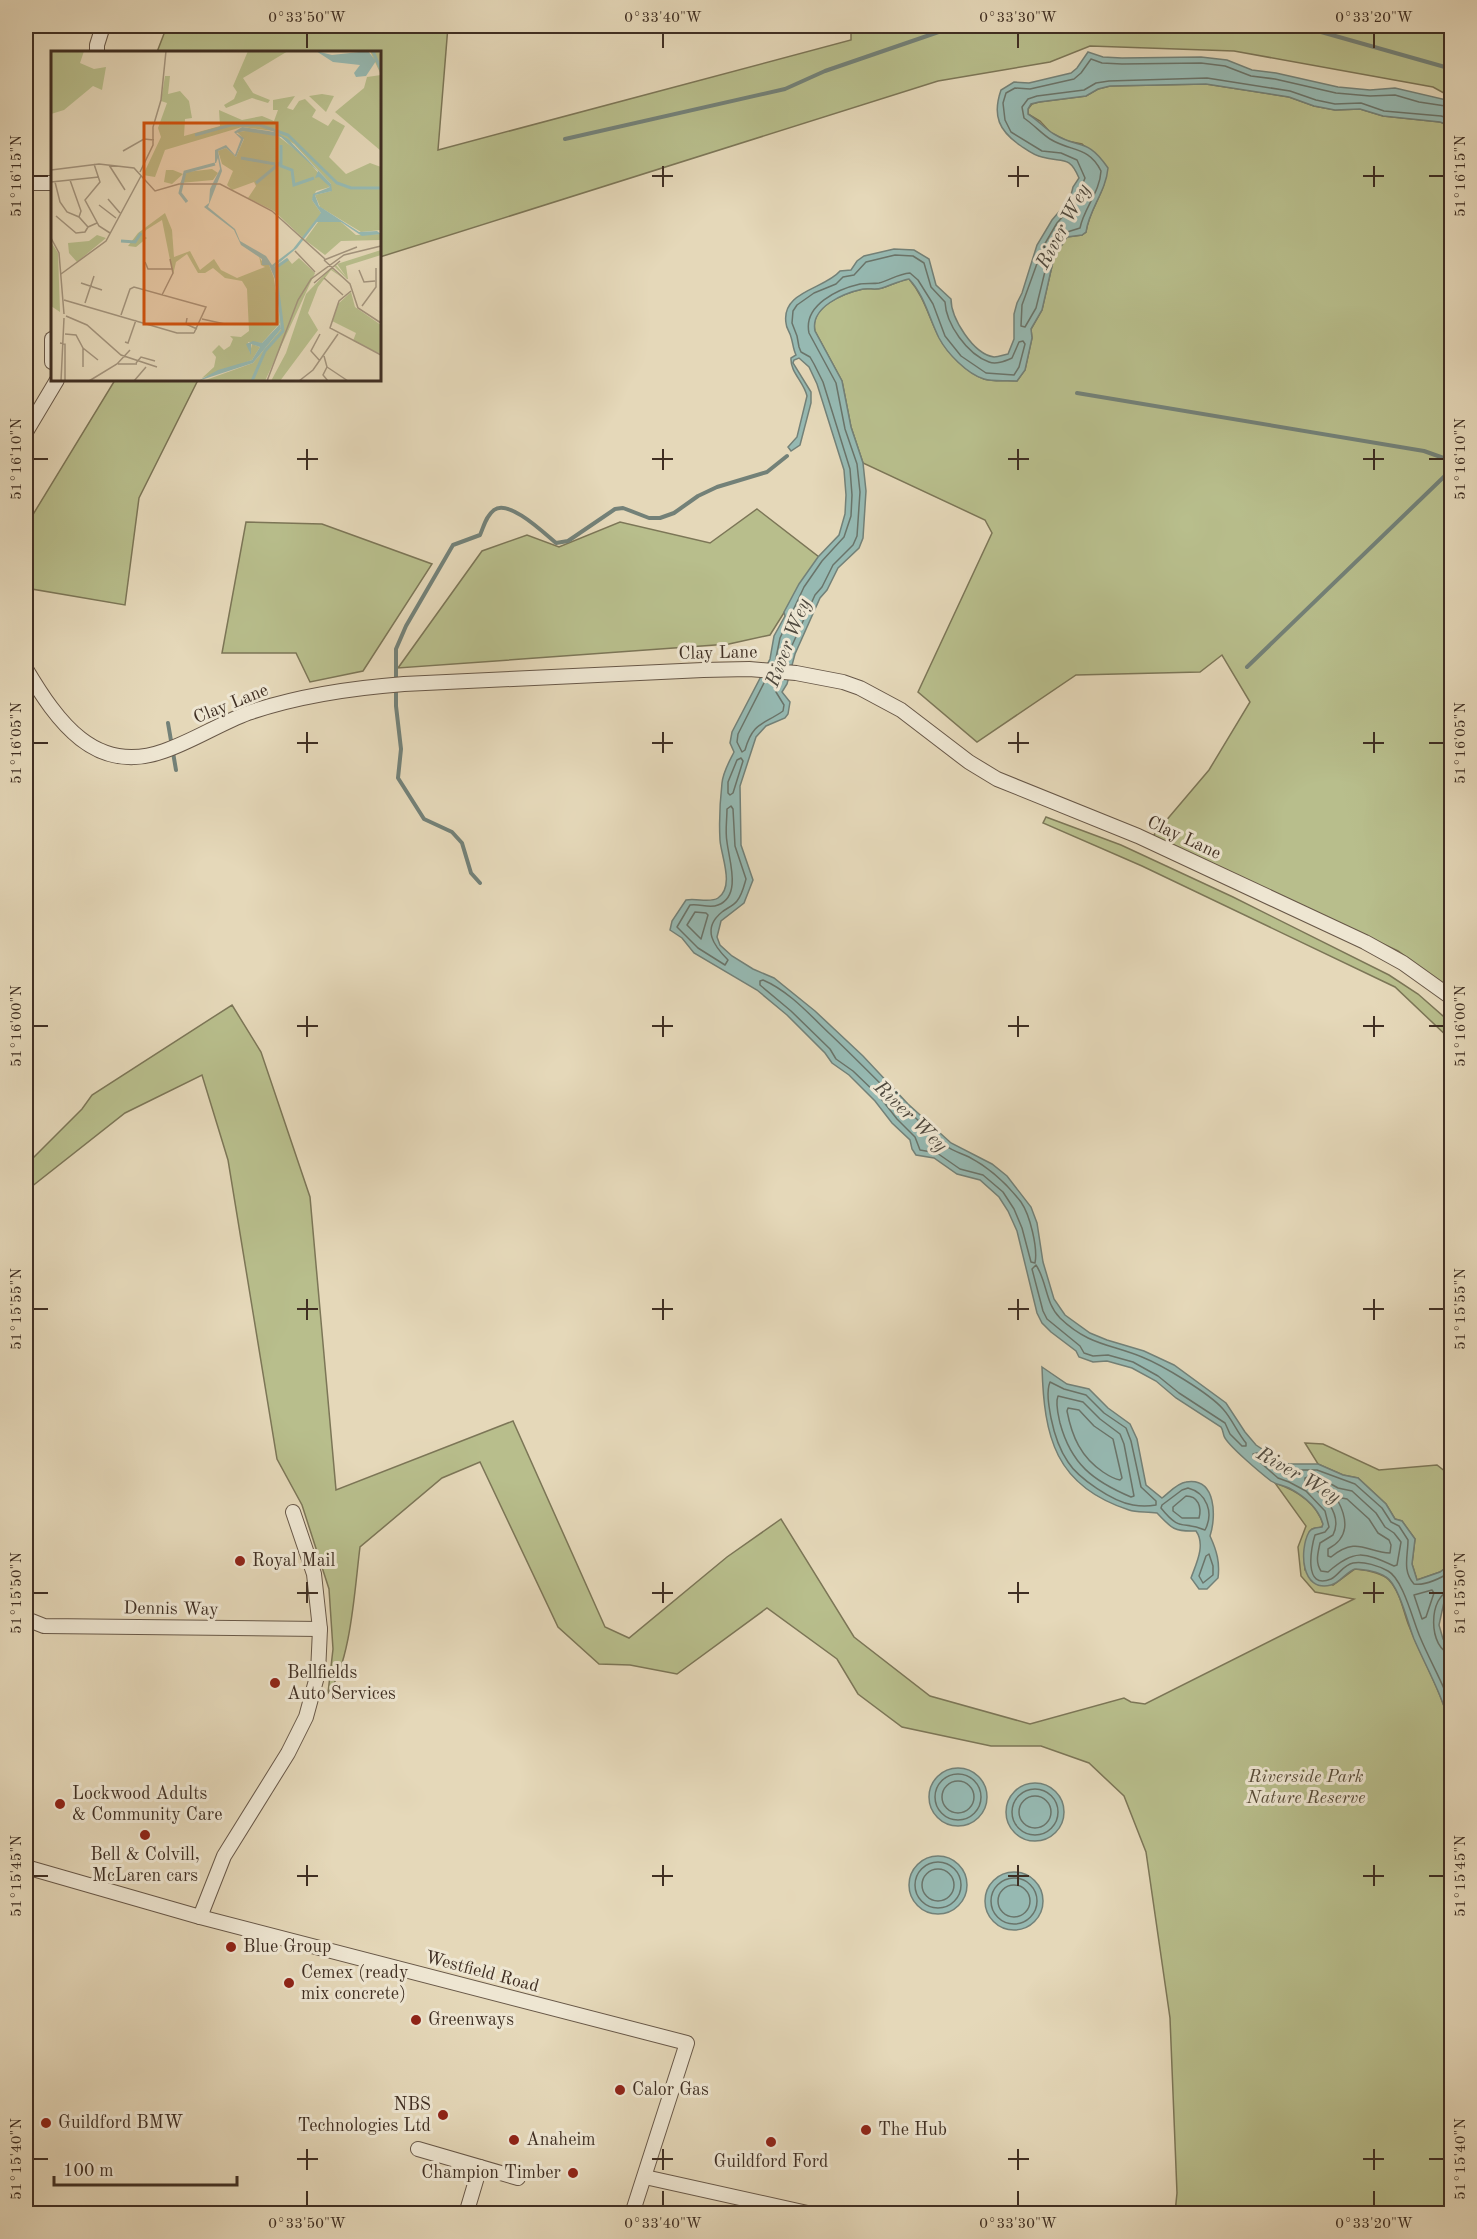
<svg xmlns="http://www.w3.org/2000/svg" width="1477" height="2239" font-family="'Old Standard TT',serif">
<style>
.green{fill:#b8be8c;stroke:#7c7657;stroke-width:1.5}
.water{fill:#96b9b2;stroke:#738178;stroke-width:1.5}
.lines{fill:none;stroke-linecap:round;stroke-linejoin:round}
.shore{stroke:#6a746a;stroke-width:1.5}
.stream{stroke:#738178;stroke-width:4}
.minor-casing{stroke:#685848;stroke-width:16}
.minor{stroke:#eee6d2;stroke-width:14}
.ticks{fill:none;stroke:#3f2e22;stroke-width:2}
.poi-dot{fill:#8f2418;stroke:#eee6d2;stroke-width:2}
.labels{text-anchor:middle;dominant-baseline:central;stroke-width:6;stroke-linejoin:round;paint-order:stroke}
.street-label{font-size:18px;fill:#3f2e22;stroke:#eee6d2}
.poi-label{font-size:18px;fill:#3f2e22;stroke:#eee6d2;text-anchor:start}
.park-label{font-size:18px;font-style:italic;fill:#574b37;stroke:#eee6d2}
.water-label{font-size:20px;font-style:italic;fill:#504a3f;stroke:#eee6d2}
.inset-river{fill:none;stroke:#96b9b2;stroke-width:3}
.inset-road{fill:none;stroke:#a3947d;stroke-width:1.5}
.view{fill:#cf530f;fill-opacity:0.15;stroke:#cf530f;stroke-width:3}
.inset-edge{fill:none;stroke:#3f2e22;stroke-width:3}
.neatline{fill:none;stroke:#3f2e22;stroke-width:2}
.ticks-label{font-size:15px;text-anchor:middle;fill:#3f2e22}
</style>
<rect width="100%" height="100%" fill="#e5d8b9"/>
<filter id="stains"><feTurbulence type="fractalNoise" baseFrequency=".00333" numOctaves="4"/><feColorMatrix values="0 0 0 0 .2 0 0 0 0 .09 0 0 0 0 .02 0 0 0 .5 -.17"/></filter>
<radialGradient id="worn" r=".72"><stop offset=".6" stop-color="#630" stop-opacity="0"/><stop offset="1" stop-color="#630" stop-opacity=".3"/></radialGradient>
<g class="green">
<path d="M167,26H448L438,150L851,40V26H1451V97L1433,87L1234,51L1090,46L1050,62L938,81L380,257V52H157Z"/>
<path d="M1206,84L1289,97L1314,106L1335,110L1360,109L1383,116L1440,122L1451,126V990L1398,951L1153,836L1209,770L1250,702L1222,655L1200,672L1076,675L977,742L918,692L992,533L985,520L863,463L851,427L842,381L815,331C809,307 844,293 863,289C869,288 876,290 882,288C891,285 899,281 909,279C924,296 929,318 939,337C947,353 967,373 984,379C993,382 1007,380 1017,381L1025,370L1032,338L1031,329L1042,310L1054,257L1067,237L1082,235L1086,232C1089,209 1106,192 1107,168L1082,144L1067,141L1051,133L1040,121L1028,114V109L1032,104L1039,102L1086,96L1098,89L1110,86Z"/>
<path d="M115,380H198L139,498L125,605L26,588V526Z"/>
<path d="M757,509L819,557L770,635L729,644L398,668L482,551L527,535L559,547L620,522L710,543Z"/>
<path d="M246,522L322,524L432,564L363,671L310,682L296,653H222Z"/>
<path d="M1046,817L1121,845L1233,897L1389,975L1418,994L1451,1023V1040L1395,987L1142,866L1043,823Z"/>
<path d="M232,1005L261,1052L310,1197L336,1490L513,1421L605,1627L629,1638L727,1557L781,1519L854,1637L930,1696L1030,1724L1124,1698L1131,1702L1145,1704L1354,1599L1315,1592L1301,1576L1298,1547L1306,1526L1275,1483C1296,1490 1316,1502 1323,1524L1322,1527C1319,1528 1314,1528 1312,1529C1304,1535 1304,1561 1305,1570L1333,1585L1355,1569C1365,1570 1381,1572 1389,1580C1401,1593 1403,1611 1409,1626C1423,1661 1442,1692 1451,1729V2213H1175L1177,2193L1170,2018L1146,1852L1124,1796L1089,1763L1041,1746H991L902,1727L858,1694L837,1659L767,1608L677,1674L630,1665L599,1664L558,1627L480,1462L442,1478L360,1547C355,1585 351,1664 328,1693L333,1649L329,1589L302,1505L277,1459L228,1160L202,1075L125,1113L26,1191V1165L82,1109L92,1095Z"/>
<path d="M1305,1443L1323,1444L1379,1470L1437,1465L1451,1476V1564L1440,1572L1417,1580L1412,1564L1415,1539L1402,1521L1395,1519L1386,1504L1358,1478L1343,1475L1318,1464Z"/>
</g>
<g class="water">
<path d="M1088,52L1103,57L1122,58L1201,57L1227,60L1252,70L1276,73L1338,87L1370,90L1395,88L1451,101V126L1440,122L1383,116L1360,109L1335,110L1314,106L1289,97L1206,84L1110,86L1098,89L1086,96L1039,102L1031,104L1028,109V114C1038,120 1045,129 1054,134C1080,150 1087,137 1108,168C1106,192 1089,209 1086,232L1082,235L1067,237L1054,257L1042,310L1031,329L1032,338L1025,370L1017,381C1007,380 994,382 984,379C967,374 947,353 939,338C929,318 925,296 909,279C899,281 891,285 882,288C876,290 869,288 863,289C844,293 810,307 815,331L842,381L851,427L863,463L866,491L863,538L859,548L838,568L827,590L820,598L795,654L787,684L782,692L790,702L788,714L785,718L766,726L756,737L740,786L741,845L753,880L744,903L721,921L717,937L720,945L732,956L753,969L774,978L815,1011L863,1056L908,1104L951,1143L992,1164L1007,1176L1031,1207L1037,1223L1043,1262L1054,1299L1065,1315L1090,1333L1107,1340L1144,1351L1174,1365L1226,1403L1245,1432L1256,1445L1280,1461L1288,1464H1318L1343,1475L1358,1478L1386,1504L1395,1519L1402,1521L1415,1539L1412,1564L1417,1580L1440,1572L1451,1564V1594L1444,1602L1439,1625L1443,1639L1451,1651V1729C1443,1696 1427,1669 1414,1639C1408,1624 1399,1585 1386,1577C1377,1571 1365,1570 1355,1569C1346,1572 1340,1583 1331,1585C1301,1593 1299,1550 1309,1532C1312,1527 1317,1528 1322,1527L1323,1524C1318,1507 1304,1496 1289,1488C1283,1485 1277,1485 1271,1481C1262,1474 1227,1445 1224,1436C1223,1433 1223,1430 1221,1427L1176,1398L1156,1381L1132,1368L1107,1361L1093,1362L1079,1357L1076,1351L1051,1332L1042,1323L1037,1313L1017,1231L1008,1211L999,1197L980,1180L957,1174L934,1158L916,1155L912,1149L910,1140L892,1123L875,1101L849,1075L832,1063L825,1053L787,1015L757,990L694,953L682,938L670,930L672,921L686,900C696,898 711,903 718,898C735,886 721,856 720,840C719,822 720,801 722,783C723,772 729,762 734,752L730,743L732,732L770,659L774,636L785,616L784,612L799,584L818,557L839,535L845,514L846,495L844,470L817,384L809,367L799,358L794,360L793,363L811,392V403L800,445L791,451L788,447L797,437L807,396C804,382 790,372 791,358L796,355C793,349 793,343 791,337C790,332 786,328 786,323C781,291 825,289 840,271L851,270L857,261L864,256L894,249L914,250L929,259L936,285L951,299C951,318 973,354 994,357C999,357 1003,355 1008,354L1014,339V314L1017,303L1022,293L1037,245L1052,220L1070,199L1073,187L1079,178C1069,154 1062,163 1042,157C1035,156 1027,150 1021,146C999,131 992,116 1001,90L1014,82L1029,83L1071,73L1077,68Z"/>
<path d="M1042,1367L1067,1384L1089,1389L1108,1408L1130,1424L1137,1439L1146,1485L1162,1498C1169,1493 1177,1483 1186,1482C1217,1477 1216,1518 1210,1536C1217,1551 1220,1563 1218,1578L1207,1589H1199L1191,1578C1196,1564 1206,1545 1196,1531C1174,1532 1171,1528 1157,1513C1148,1511 1137,1513 1129,1510C1055,1486 1044,1437 1042,1367Z"/>
<circle cx="958" cy="1797" r="29"/>
<circle cx="1035" cy="1812" r="29"/>
<circle cx="938" cy="1885" r="29"/>
<circle cx="1014" cy="1901" r="29"/>
</g>
<g class="lines">
<g class="shore">
<path d="M1452,107L1419,102L1395,95L1370,96L1336,93L1275,79L1251,76L1225,66L1201,63L1122,64L1102,63L1091,59L1081,73L1074,79L1030,89L1015,88L1006,93L1003,103L1005,120L1011,132L1042,151L1061,153L1077,160L1085,178L1075,203L1057,223L1043,247L1022,305L1021,326L1025,327L1036,308L1049,255L1064,233L1080,228C1084,208 1100,192 1101,171C1089,146 1071,152 1050,139C1042,134 1034,125 1024,118L1022,107L1028,99L1037,96L1084,90L1096,83L1109,81L1207,78L1290,91L1316,100L1335,104L1361,103L1384,111L1441,116L1452,119"/>
<path d="M775,663L780,638L804,587L822,561L844,537L851,516L852,495L850,469L823,382L814,364L810,357L801,352L799,347L797,336L792,323L793,311L797,305L814,293L836,284L843,277L854,275L866,262L895,255L913,256L924,263L931,287L945,302C946,324 967,354 989,362C996,365 1005,361 1012,358L1019,342L1023,341L1025,344L1019,367L1014,375L986,373L961,356L945,336L933,304L918,280L910,273C898,274 890,280 879,283C873,284 866,283 860,284C838,289 803,305 809,333L836,383L845,429L857,464L860,492L857,536L853,545L833,565L822,587L815,595L789,652L787,664"/>
<path d="M766,679L738,734L737,742L742,752L745,750C753,722 763,725 783,711L784,705L776,692L782,680"/>
<path d="M741,758L743,761L733,793L730,795L728,793V782L737,760Z"/>
<path d="M731,806L733,809L735,846L746,879C744,886 742,895 737,901C733,906 727,908 722,912C701,929 714,946 728,960L725,965L698,948L677,927L690,905C699,903 709,909 718,905C742,896 729,860 727,842C725,831 727,820 727,809Z"/>
<path d="M695,912L706,913L708,915L701,939L687,925Z"/>
<path d="M763,980C789,991 810,1015 830,1034C869,1071 905,1110 945,1145C952,1151 961,1153 969,1157C990,1168 1007,1184 1021,1202C1030,1215 1038,1248 1035,1263L1031,1262L1022,1228L1014,1209L1003,1192L983,1175L960,1169L937,1153L920,1150L915,1137L897,1119L879,1096L853,1071L836,1059L830,1049L791,1011L760,985V981Z"/>
<path d="M1036,1265C1047,1281 1045,1303 1060,1318C1088,1345 1110,1344 1142,1357C1162,1365 1209,1393 1223,1409C1232,1419 1237,1432 1246,1443V1446H1242L1230,1434L1225,1423L1179,1393L1158,1376L1133,1362L1108,1355L1093,1356L1084,1353L1080,1346L1047,1319L1043,1311L1032,1269Z"/>
<path d="M1050,1382L1064,1389L1086,1395L1104,1413L1126,1428L1131,1441L1141,1487L1156,1501V1505C1150,1506 1139,1506 1133,1505C1113,1502 1078,1478 1068,1462C1059,1449 1054,1433 1051,1418C1049,1407 1046,1392 1050,1382Z"/>
<path d="M1058,1396L1083,1402L1100,1419L1120,1434L1124,1444L1134,1496L1131,1497C1093,1481 1071,1464 1060,1423C1058,1414 1055,1403 1058,1396Z"/>
<path d="M1068,1408L1079,1410L1094,1426L1113,1439L1122,1478L1120,1480C1114,1479 1109,1476 1103,1472C1081,1457 1072,1437 1067,1411Z"/>
<path d="M1308,1477L1322,1479L1338,1488L1352,1491L1376,1513L1385,1527L1394,1533L1401,1542L1397,1565L1394,1566C1363,1552 1355,1549 1328,1572L1321,1571C1315,1562 1318,1553 1320,1543L1333,1535C1344,1513 1321,1493 1305,1481V1478Z"/>
<path d="M1188,1488C1207,1493 1214,1513 1205,1530C1182,1520 1181,1533 1161,1508L1162,1505L1182,1490Z"/>
<path d="M1186,1496C1198,1496 1202,1507 1199,1518H1182L1173,1511V1507Z"/>
<path d="M1342,1498L1347,1499L1369,1519L1378,1533L1389,1540L1391,1545L1390,1553C1366,1552 1357,1536 1331,1557L1328,1556V1549C1349,1538 1348,1520 1338,1501Z"/>
<path d="M1209,1554L1213,1566V1575L1203,1583L1199,1576L1206,1556Z"/>
<path d="M1452,1571C1441,1578 1427,1586 1414,1584C1402,1571 1408,1556 1408,1540L1399,1526L1391,1522L1382,1508L1355,1484L1317,1470H1286L1257,1453L1253,1454L1254,1457L1278,1478L1289,1482L1306,1491L1325,1511L1329,1527L1325,1532L1315,1535C1311,1547 1303,1591 1331,1579C1339,1575 1343,1565 1353,1563C1364,1561 1379,1566 1388,1571C1403,1579 1413,1621 1420,1637C1430,1661 1443,1683 1452,1708"/>
<path d="M1432,1590L1434,1593L1426,1617L1422,1619L1414,1595Z"/>
<path d="M1452,1590C1427,1594 1428,1651 1452,1654"/>
<circle cx="958" cy="1797" r="23"/>
<circle cx="958" cy="1797" r="16"/>
<circle cx="1035" cy="1812" r="23"/>
<circle cx="1035" cy="1812" r="16"/>
<circle cx="938" cy="1885" r="23"/>
<circle cx="938" cy="1885" r="16"/>
<circle cx="1014" cy="1901" r="23"/>
<circle cx="1014" cy="1901" r="16"/>
</g>
<g class="stream">
<path d="M1300,26L1452,69"/>
<path d="M565,139L785,89L825,71L956,26"/>
<path d="M1077,393L1424,451L1452,461"/>
<path d="M1247,667L1452,469"/>
<path d="M168,723L176,770"/>
<path d="M480,883L471,873L462,843L452,832L424,819L398,778L401,749L396,706V649L406,626L453,545L480,535C484,526 486,516 494,510C509,499 544,533 556,543L568,541L615,509L623,508L649,518H660L674,513L698,496L717,487L767,472L787,456"/>
</g>
<g class="minor-casing">
<g id="minor">
<path d="M97,52V45L103,26"/>
<path d="M26,183H52"/>
<path d="M52,339V362"/>
<path d="M26,432L57,380"/>
<path d="M26,669C57,721 95,776 164,751C193,741 219,724 248,713C297,696 352,688 404,684L703,670L749,669L796,673L843,682L860,688L901,710L969,762L997,779L1138,836L1365,942L1403,963L1452,998"/>
<path d="M26,1616L29,1620L44,1626L320,1629"/>
<path d="M26,1867L200,1917L687,2043L632,2214"/>
<path d="M200,1917L224,1856L288,1753L306,1717L318,1673L320,1629L314,1574L293,1512"/>
<path d="M418,2149L518,2178"/>
<path d="M645,2177L812,2214"/>
<path d="M466,2214L480,2167"/>
</g>
</g>
<use href="#minor" class="minor"/>
</g>
<path class="ticks" d="M307,33V48M663,33V48M1018,33V48M1374,33V48M663,166V187M1018,166V187M1374,166V187M33,176H48M652,176H673M1008,176H1029M1363,176H1384M1429,176H1444M307,449V470M663,449V470M1018,449V470M1374,449V470M33,459H48M297,459H318M652,459H673M1008,459H1029M1363,459H1384M1429,459H1444M307,732V753M663,732V753M1018,732V753M1374,732V753M33,743H48M297,743H318M652,743H673M1008,743H1029M1363,743H1384M1429,743H1444M307,1016V1037M663,1016V1037M1018,1016V1037M1374,1016V1037M33,1026H48M297,1026H318M652,1026H673M1008,1026H1029M1363,1026H1384M1429,1026H1444M307,1299V1320M663,1299V1320M1018,1299V1320M1374,1299V1320M33,1309H48M297,1309H318M652,1309H673M1008,1309H1029M1363,1309H1384M1429,1309H1444M307,1582V1603M663,1582V1603M1018,1582V1603M1374,1582V1603M33,1593H48M297,1593H318M652,1593H673M1008,1593H1029M1363,1593H1384M1429,1593H1444M307,1865V1886M663,1865V1886M1018,1865V1886M1374,1865V1886M33,1876H48M297,1876H318M652,1876H673M1008,1876H1029M1363,1876H1384M1429,1876H1444M307,2149V2170M663,2149V2170M1018,2149V2170M1374,2149V2170M33,2159H48M297,2159H318M652,2159H673M1008,2159H1029M1363,2159H1384M1429,2159H1444M307,2191V2206M663,2191V2206M1018,2191V2206M1374,2191V2206"/>
<g class="poi-dot">
<circle cx="240" cy="1561" r="6"/>
<circle cx="275" cy="1683" r="6"/>
<circle cx="60" cy="1804" r="6"/>
<circle cx="145" cy="1835" r="6"/>
<circle cx="231" cy="1947" r="6"/>
<circle cx="289" cy="1983" r="6"/>
<circle cx="416" cy="2020" r="6"/>
<circle cx="620" cy="2090" r="6"/>
<circle cx="443" cy="2115" r="6"/>
<circle cx="46" cy="2123" r="6"/>
<circle cx="866" cy="2130" r="6"/>
<circle cx="514" cy="2140" r="6"/>
<circle cx="771" cy="2142" r="6"/>
<circle cx="573" cy="2173" r="6"/>
</g>
<g class="labels">
<g class="street-label">
<text transform="translate(718 653) rotate(-1)">Clay Lane</text>
<text transform="translate(231 704) rotate(-22)">Clay Lane</text>
<text transform="translate(1184 838) rotate(25)">Clay Lane</text>
<text transform="translate(171 1609) rotate(1)">Dennis Way</text>
<text transform="translate(482 1972) rotate(15)">Westfield Road</text>
</g>
<g class="poi-label">
<text x="252" y="1561">Royal Mail</text>
<text x="287" y="1673">Bellfields<tspan x="287" dy="21">Auto Services</tspan></text>
<text x="72" y="1794">Lockwood Adults<tspan x="72" dy="21">&amp; Community Care</tspan></text>
<text x="145" y="1855" text-anchor="middle">Bell &amp; Colvill,<tspan x="145" dy="21">McLaren cars</tspan></text>
<text x="243" y="1947">Blue Group</text>
<text x="301" y="1973">Cemex (ready<tspan x="301" dy="21">mix concrete)</tspan></text>
<text x="428" y="2020">Greenways</text>
<text x="632" y="2090">Calor Gas</text>
<text x="431" y="2105" text-anchor="end">NBS<tspan x="431" dy="21">Technologies Ltd</tspan></text>
<text x="58" y="2123">Guildford BMW</text>
<text x="878" y="2130">The Hub</text>
<text x="526" y="2140">Anaheim</text>
<text x="771" y="2162" text-anchor="middle">Guildford Ford</text>
<text x="561" y="2173" text-anchor="end">Champion Timber</text>
</g>
<g class="park-label">
<text x="1306" y="1777">Riverside Park<tspan x="1306" dy="21">Nature Reserve</tspan></text>
</g>
<g class="water-label">
<text transform="translate(1064 227) rotate(-62)">River Wey</text>
<text transform="translate(789 643) rotate(-69)">River Wey</text>
<text transform="translate(910 1117) rotate(44)">River Wey</text>
<text transform="translate(1298 1476) rotate(30)">River Wey</text>
</g>
</g>
<g transform="translate(51 51)">
<rect width="330" height="330" fill="#e5d8b9"/>
<path d="M0,0H33L29,12L43,18L55,16L51,39L42,35L13,59L0,63ZM197,0H237L192,27L202,42L219,49L217,52L201,47L175,57L173,54L183,48L186,41L182,35ZM319,0H327L330,5V100L284,61L313,37L316,26L330,24ZM114,25H119L117,43L129,40L138,50L141,67L134,68L133,85L169,75L168,59L191,69L211,65L223,70L227,59H222V49L244,45L236,57L242,59L248,50L254,48L265,59L261,66L277,75L282,68L294,75L278,106L295,123L319,112L330,116V179L310,181L269,156L264,144L280,140V133L243,93L222,80L191,76L114,99L104,126L92,124L110,86L107,77L116,52L110,50ZM271,43L283,45L275,61L258,45ZM202,79L227,85L254,106L279,136L265,140L261,149L270,162L284,167H268L252,187L223,160L197,147L205,135L203,131L181,139L176,134L182,120L171,113L167,100L175,97L185,106L193,88L186,81ZM161,118L167,122L162,129L129,132L136,121ZM115,119H122L132,123L121,133L113,131ZM114,162L121,179L123,206L139,200L149,219L163,208L170,219L186,227L214,216L210,214L208,205L213,214H218L223,227L229,272L211,292L197,291L199,302L201,293L209,296L201,309L151,327L163,316L165,306L161,301L168,294L173,299L179,295L182,288L179,285L190,286L198,280L196,238L191,230L174,227L162,217L154,222H147L136,203L125,211L122,224L111,169L95,179L92,184L96,187L85,196L77,195L87,182ZM267,171H290L305,184L330,183V189L290,190L274,204L254,189ZM46,184L55,187L26,211L18,202L17,192L38,190ZM0,191L7,202L9,261L0,255ZM330,199V204L295,215L297,228H296L283,215L285,214L296,227L286,213ZM248,207L264,222L214,330H152L202,312L230,278L224,217L237,208L241,213ZM280,217L292,227L280,219L267,236L257,262L267,279L229,330H220L235,302L255,243ZM300,241L304,256L330,274V303L302,290L305,282L281,270L287,253Z" fill="#b8be8c"/>
<path d="M265,0L281,4L317,0L325,10L315,25L305,26L303,22L309,14L282,11ZM191,76L224,81L237,88L280,133L281,140L264,144L268,155L308,181L326,180L330,183L311,185L290,171H266L246,197L223,216L230,278L202,312L147,330L167,319L201,309L209,296L200,293V304L195,293L202,290L211,292L229,273L224,228L218,214H211V208L190,194L183,179L153,156L158,152L159,138L169,118L167,107L165,112H164V99L175,94L184,104L190,88L183,81ZM193,80L230,86L267,120L264,127L268,126L279,136L262,143L261,149L270,162L242,198L221,214L215,205L189,190L184,178L157,156L171,120L167,100L175,97L185,106L193,87L185,82Z" fill="#96b9b2" fill-rule="evenodd"/>
<path class="inset-river" d="M322,0L330,19M144,84L180,74H209L237,84L286,132L300,137H330M230,94V115L241,119L243,134L263,127M190,107L224,113M205,132L229,112M136,151L129,142L134,121L164,113M70,190L84,191L90,182M201,330L214,300L232,280L224,217L237,208"/>
<path class="inset-road" d="M72,100L93,88L103,89M43,113L49,131L34,149L48,175L59,182M58,114L74,139M0,119L48,113L83,117L104,140L128,133H169L221,160L274,208M89,121L102,94V76L110,49L115,0M19,129L30,160L28,166M0,131L48,126M4,131L9,151L16,161L28,166L37,176L46,172M57,148L69,162M48,154L65,167M5,165L25,182L34,181L37,176M0,187L8,202L13,263M244,200L264,221M273,209L299,233L307,257L330,272M273,209L306,196M94,211L97,218H122M308,219L313,231L324,230M10,223L55,190L90,125M273,227L292,244M30,232L51,239M263,232L289,210M300,240L288,250L279,277L330,304M111,244L122,222L119,208M13,249L126,282H143M34,252L43,225M311,255L325,236V217M70,264L79,238L83,236L155,256L143,282M15,265L36,274L70,304L106,316M136,267L135,273L146,278M151,268L174,273M14,283L25,284L32,297L47,309M74,291L77,292L85,269M9,292L14,293V330M32,297V316M273,305L276,316L272,324L277,330M269,310L260,300L269,283M85,312L90,306L104,310M67,313H86M276,316L297,330M10,330L13,267M38,330L66,313L79,299M83,330L95,316M216,330L247,249L260,228L293,204L330,195M248,330L262,319L287,283"/>
<path class="view" d="M93,72H226V273H93Z"/>
<rect width="330" height="330" class="inset-edge"/>
</g>
<rect width="1477" height="2239" fill="none" stroke="#e5d8b9" stroke-width="66"/>
<path d="M54 2176v9h183v-9" fill="none" stroke="#3f2e22" stroke-width="3"/>
<text x="63" y="2176" font-size="18" fill="#3f2e22" stroke="#eee6d2" stroke-width="4.5" paint-order="stroke">100 m</text>
<rect x="33" y="33" width="1411" height="2173" class="neatline"/>
<g class="ticks-label">
<text x="307" y="22">0°33'50"W</text>
<text x="663" y="22">0°33'40"W</text>
<text x="1018" y="22">0°33'30"W</text>
<text x="1374" y="22">0°33'20"W</text>
<text transform="translate(16 176) rotate(-90)" y="5">51°16'15"N</text>
<text transform="translate(1460 176) rotate(-90)" y="5">51°16'15"N</text>
<text transform="translate(16 459) rotate(-90)" y="5">51°16'10"N</text>
<text transform="translate(1460 459) rotate(-90)" y="5">51°16'10"N</text>
<text transform="translate(16 743) rotate(-90)" y="5">51°16'05"N</text>
<text transform="translate(1460 743) rotate(-90)" y="5">51°16'05"N</text>
<text transform="translate(16 1026) rotate(-90)" y="5">51°16'00"N</text>
<text transform="translate(1460 1026) rotate(-90)" y="5">51°16'00"N</text>
<text transform="translate(16 1309) rotate(-90)" y="5">51°15'55"N</text>
<text transform="translate(1460 1309) rotate(-90)" y="5">51°15'55"N</text>
<text transform="translate(16 1593) rotate(-90)" y="5">51°15'50"N</text>
<text transform="translate(1460 1593) rotate(-90)" y="5">51°15'50"N</text>
<text transform="translate(16 1876) rotate(-90)" y="5">51°15'45"N</text>
<text transform="translate(1460 1876) rotate(-90)" y="5">51°15'45"N</text>
<text transform="translate(16 2159) rotate(-90)" y="5">51°15'40"N</text>
<text transform="translate(1460 2159) rotate(-90)" y="5">51°15'40"N</text>
<text x="307" y="2228">0°33'50"W</text>
<text x="663" y="2228">0°33'40"W</text>
<text x="1018" y="2228">0°33'30"W</text>
<text x="1374" y="2228">0°33'20"W</text>
</g>
<rect width="100%" height="100%" filter="url(#stains)"/>
<rect width="100%" height="100%" fill="url(#worn)"/>
</svg>
